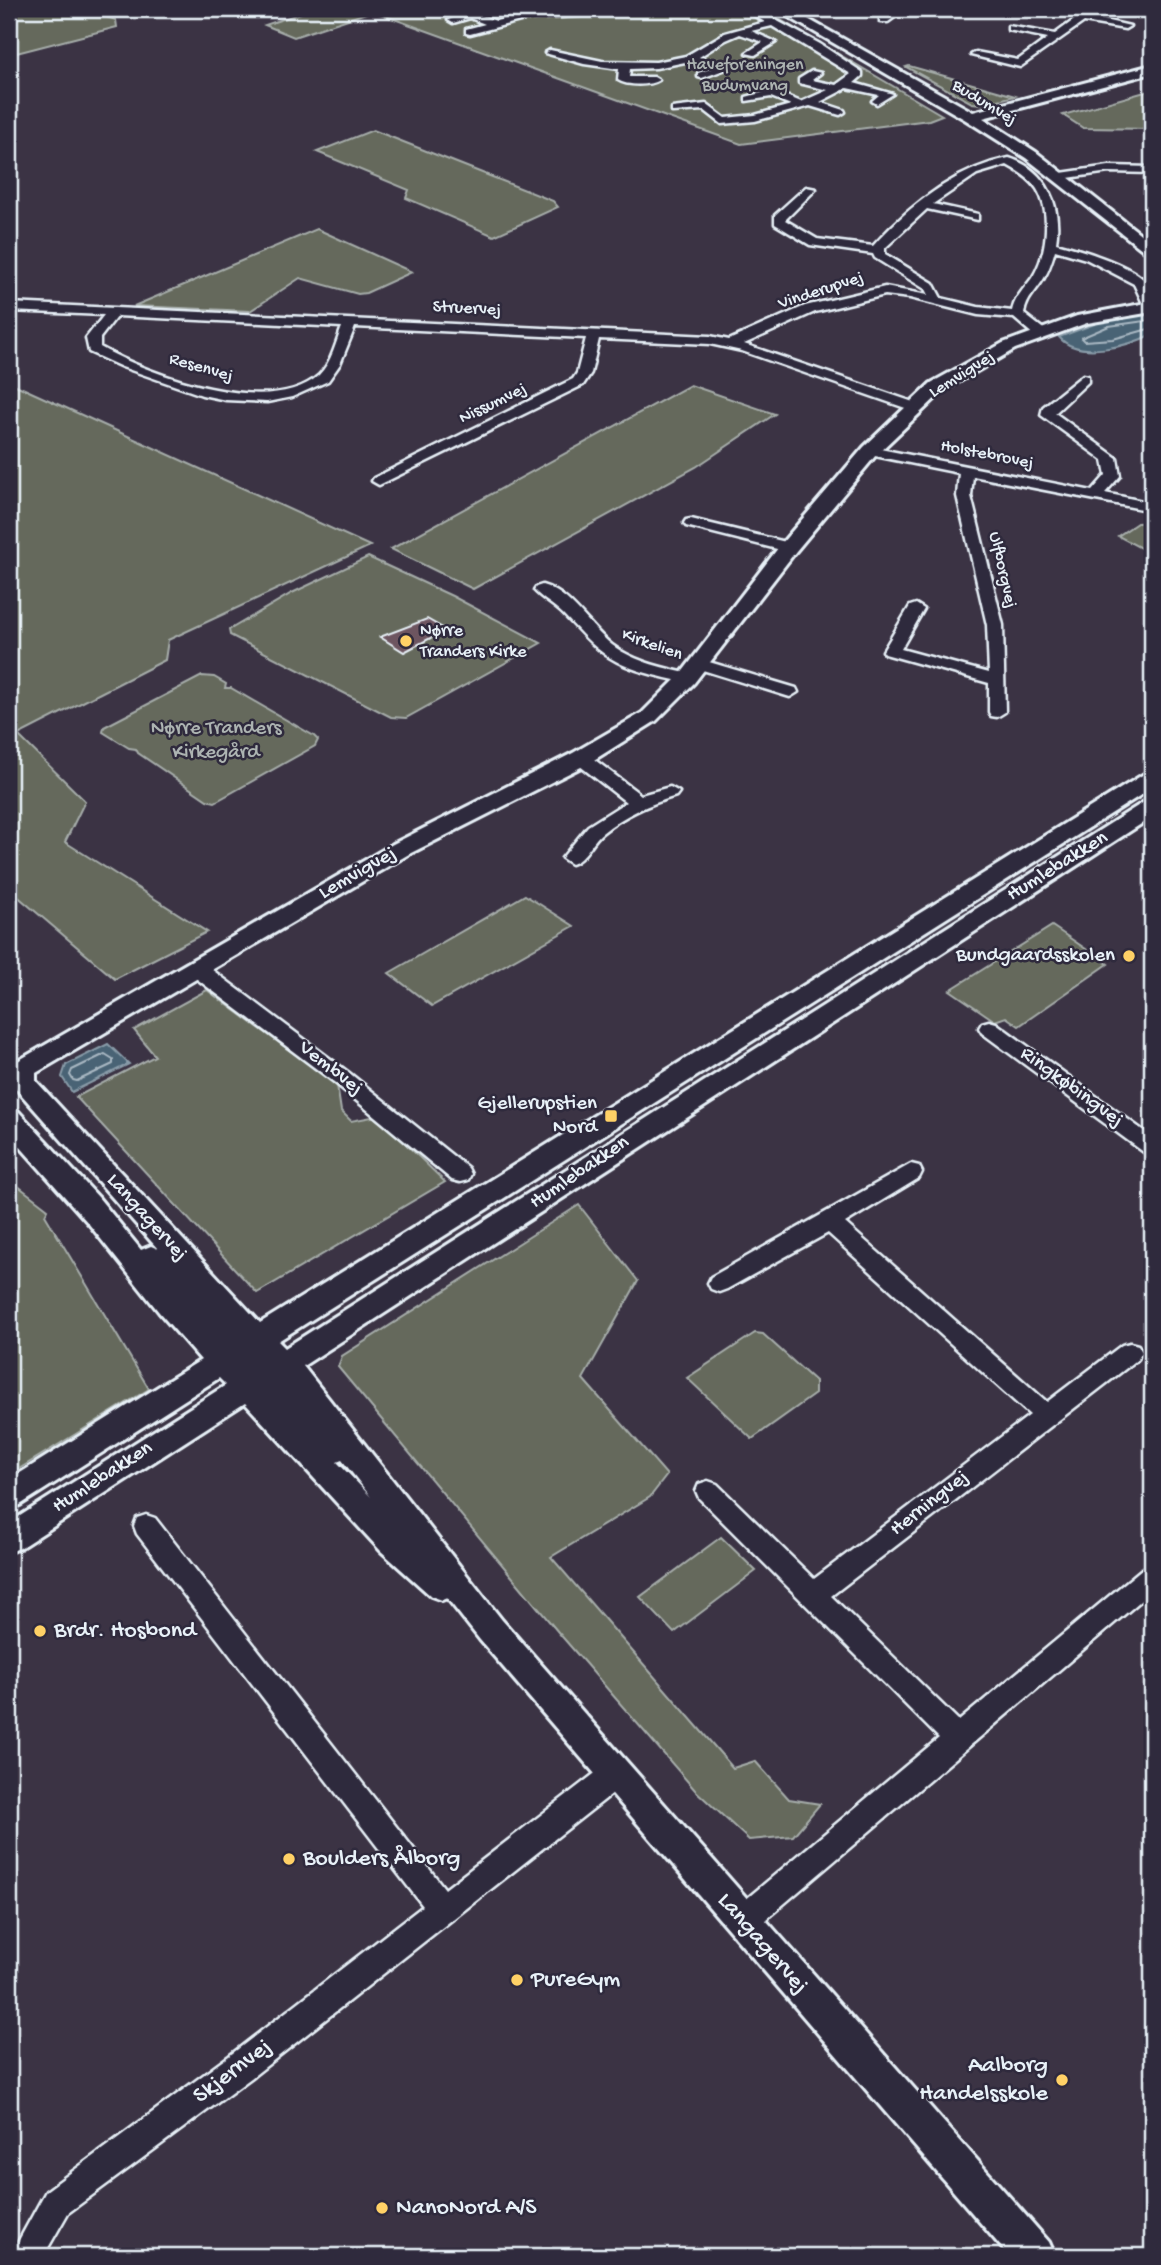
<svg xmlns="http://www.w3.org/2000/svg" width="1161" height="2265" font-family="'Gochi Hand',sans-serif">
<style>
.green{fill:#65695c;stroke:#a6adaa;stroke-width:2}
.water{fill:#4a6374;stroke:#899ca9;stroke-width:2}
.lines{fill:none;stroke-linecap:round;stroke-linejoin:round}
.shore{stroke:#a9b8c3;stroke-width:2}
.building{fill:#6d5560;stroke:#e8f1f8;stroke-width:2}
.minor-casing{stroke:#e8f1f8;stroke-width:5}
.tertiary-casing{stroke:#e8f1f8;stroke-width:6}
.minor{fill:#2f2a3d;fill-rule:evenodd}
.tertiary{fill:#2f2a3d;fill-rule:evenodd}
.poi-dot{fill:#ffd166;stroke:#2f2a3d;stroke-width:2.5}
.labels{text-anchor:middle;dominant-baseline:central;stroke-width:5;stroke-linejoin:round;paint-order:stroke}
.far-park-label{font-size:18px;fill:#adb4b2;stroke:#2f2a3d}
.far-street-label{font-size:18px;fill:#e8f1f8;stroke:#2f2a3d}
.far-poi-label{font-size:18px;fill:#e8f1f8;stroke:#2f2a3d;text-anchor:start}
.park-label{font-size:21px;fill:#adb4b2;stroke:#2f2a3d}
.street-label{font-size:21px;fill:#e8f1f8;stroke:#2f2a3d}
.poi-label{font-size:21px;fill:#e8f1f8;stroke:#2f2a3d;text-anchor:end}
.near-poi-label{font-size:24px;fill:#e8f1f8;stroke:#2f2a3d;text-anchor:start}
.near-street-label{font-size:24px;fill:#e8f1f8;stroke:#2f2a3d}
</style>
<rect width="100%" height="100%" fill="#3b3344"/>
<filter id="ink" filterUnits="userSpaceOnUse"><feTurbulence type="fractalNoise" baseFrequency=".0143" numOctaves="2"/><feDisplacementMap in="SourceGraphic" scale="14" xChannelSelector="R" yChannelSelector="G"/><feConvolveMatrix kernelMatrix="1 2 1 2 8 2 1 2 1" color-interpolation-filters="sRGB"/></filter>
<g filter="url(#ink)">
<g class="green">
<path d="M27,9H82L116,20L117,27L9,55V14Z"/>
<path d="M313,9H762L942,115L929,120L741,144L372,11L294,37L265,25Z"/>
<path d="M909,66L1015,96L982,104L972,103L906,67Z"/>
<path d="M1152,90V129L1083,128L1063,115Z"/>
<path d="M373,130L553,201L558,207L494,236L406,198L409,190L317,152Z"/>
<path d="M317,229L412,272L366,293L358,294L300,278L250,311L134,306Z"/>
<path d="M9,382L370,546L168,640L165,660L18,735L85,801L65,842L207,932L115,979L9,889Z"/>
<path d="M690,385L775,414L696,467L473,589L391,549Z"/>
<path d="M1152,522V554L1118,536L1137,523Z"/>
<path d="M368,557L452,596L541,643L406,718L391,717L230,635L229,630L292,593Z"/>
<path d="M202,676L214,677L226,684L225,688H231L314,736L318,740L315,746L215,802L207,800L138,753L136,749L129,748L103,732L104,727Z"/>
<path d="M525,895L574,926L432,1006L389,973Z"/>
<path d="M1052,926L1108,964L1019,1026L1006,1017L995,1021L950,990Z"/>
<path d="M207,990L337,1085L341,1111L351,1121L377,1116L445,1182L257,1293L76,1097L155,1056L134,1030Z"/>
<path d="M9,1179L48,1209L45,1215L149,1389L9,1475Z"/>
<path d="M579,1205L638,1281L583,1379L667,1475L650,1497L551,1557L733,1768L755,1761L789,1799L820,1804L793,1836L749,1840L695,1790L558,1632L338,1367L342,1356Z"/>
<path d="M755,1333L763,1334L815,1381V1394L752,1439L687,1378Z"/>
<path d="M721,1537L756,1571L674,1633L640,1597Z"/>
</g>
<g class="water">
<path d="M1146,313L1152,314V334C1130,346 1078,360 1059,337L1108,319Z"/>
<path d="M108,1044L129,1064L72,1092L62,1077L66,1065Z"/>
</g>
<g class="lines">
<g class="shore">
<path d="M1152,320L1109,326L1081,338L1084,341L1113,339L1152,328"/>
<path d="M105,1054L113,1059V1064L77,1081L73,1080L70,1075L72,1070Z"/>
</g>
</g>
<path class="building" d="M427,619L446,630L404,652L380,637Z"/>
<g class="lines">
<g class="minor-casing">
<g id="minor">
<path d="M594,9H641L636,12L528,19L470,34L466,33V29L485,24L470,18L453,23L448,20L471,12L496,21L528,13Z"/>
<path d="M743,9H755L820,44L862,72V76L854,83L893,94L877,104L872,101L879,95L847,88L820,102L844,110L845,112L840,115L810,106L755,121L722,124L704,110L672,112V108L706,104L725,118L755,115L791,105L771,97L746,101V97L772,90L801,102L828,90L799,83V79L812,71L821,73L812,80L836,85L851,74L772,26L751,31L776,42L755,55L746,53L763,42L740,34L726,40L699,57L729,68L702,78L698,77V73L713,68L690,61L656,68L630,69L629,77H654L659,80C650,86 627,86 618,80L619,69L584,64L545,53L550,50L602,61L656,62L686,56L725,33L765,22Z"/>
<path d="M895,9H906L888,22H880V18Z"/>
<path d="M1089,9H1100L1091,17L1130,26L1125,29L1084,22L1020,67L971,55L976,52L1018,60L1048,38L1008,30V26L1055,34Z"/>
<path d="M1132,9L1152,10V16L1134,11Z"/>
<path d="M1009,158C1047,170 1062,206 1056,243C1079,249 1126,263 1143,279C1152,287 1152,300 1152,311L1146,310L1134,284L1086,259L1055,250C1052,260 1049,270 1044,278C1037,291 1026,298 1024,314L1046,331V337H1036L1014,318L978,315L910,298L885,295L815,312L744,344L919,404L921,407L914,411L742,351L710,344L599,339L591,373L583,385L379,485L372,481L374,478L573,379L577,373L586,338L355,327L340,364L328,381L292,397L267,402L226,400L202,395L122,367L89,352L86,338L104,315L9,311V303L710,336L729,340L805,306L885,287L928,295L925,289L875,258L873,254L810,245L775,224V215L806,187L816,189L785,220L817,239L873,246C909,206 955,169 1009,158ZM1007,165C1018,171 1030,178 1037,189C1052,213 1047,255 1032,278C1024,289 1015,297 1012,311L978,307L941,298L933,283L885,254V248L927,209L978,220V214L933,204L977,174ZM117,316L342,327C336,342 332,362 319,375C271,419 149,375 100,347V338Z"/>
<path d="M1109,166L1152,167V173L1109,172L1061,179L1055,176L1061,173Z"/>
<path d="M1083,375L1088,376V382L1055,413L1117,458L1120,476L1105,493L1152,503V511L973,476L971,496L1003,625L1005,712L997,717L991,716L989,712V683L885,654L883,651L910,606L916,604L924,609L901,649L989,673L987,625L957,496L959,473L870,455L863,451L870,447L1092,491L1106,475L1103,460L1041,415L1043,407Z"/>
<path d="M691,519L794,544L797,547L789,552L686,526L684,523L686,520Z"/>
<path d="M542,585C571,593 589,627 612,645C636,663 666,668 694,675L696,678L688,683C659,676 626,671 602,652C587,641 576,627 563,614C554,605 542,599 534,590L536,587Z"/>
<path d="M699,659L796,688L798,692L790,697L693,667L691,664L693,661Z"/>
<path d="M581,753L587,754L641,795L670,787L679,792L676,796C649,804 624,815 602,833C591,842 585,860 571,864L562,858L588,826L626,802L575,762L572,758Z"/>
<path d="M196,962L203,963L348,1072L468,1168L471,1174L468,1180L460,1182L452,1180L334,1082L189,973L186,968L189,963Z"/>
<path d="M989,1021L996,1023L1152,1137V1156L1145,1153L982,1033L979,1028L982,1023Z"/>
<path d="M911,1164L919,1166L922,1172L919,1178L845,1223L1047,1402L1122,1345L1130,1343L1138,1345L1142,1352L1138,1359L831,1596L959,1721L1143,1568L1152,1565V1591L752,1931L742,1935L732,1931L728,1921L732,1911L939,1738L699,1498L696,1491L699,1484L708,1481L717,1484L814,1579L1030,1415L828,1233L727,1289L719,1292L711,1289L708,1283L711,1277Z"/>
<path d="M146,1515L155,1518L445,1889L607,1764L617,1760L627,1764L631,1773L627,1782L251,2078L68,2213L44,2255L24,2256L17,2244L46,2191L229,2056L423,1906L137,1534L134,1526L137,1518Z"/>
</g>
</g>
<g class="tertiary-casing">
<g id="tertiary">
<path d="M775,9H790L973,112L1152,65V73L983,118L1036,152L1152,243V255L1147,253L1026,158L966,120Z"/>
<path d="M1152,302V312L1087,323L1015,349L943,391L876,455L796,551L694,683L656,721L589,763L409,854L36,1073V1081L260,1323L1144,774L1152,773V788L278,1341L285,1348L1144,802L1152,800V817L303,1366L502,1620L1049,2242L1055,2256H1009L480,1640L447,1598L442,1600L431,1596L381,1551L245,1403L20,1548L9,1552V1523L226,1385L219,1378L20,1505L9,1509V1480L201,1360L159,1312L89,1224L9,1134V1109L18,1111L98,1197L141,1250L151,1246L158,1249L13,1085L9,1086V1066L393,844L573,753L642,713L680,675L782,543L864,447L931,383L1003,343L1077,316ZM342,1460L371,1497L337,1462Z"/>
</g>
</g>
<use href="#minor" class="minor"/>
<use href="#tertiary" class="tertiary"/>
</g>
</g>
<g class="poi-dot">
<circle cx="406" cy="641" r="7"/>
<circle cx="1129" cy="956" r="7"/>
<rect x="604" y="1109" width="14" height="14" rx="3.5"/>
<circle cx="40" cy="1631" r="7"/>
<circle cx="289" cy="1859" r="7"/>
<circle cx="517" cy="1980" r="7"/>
<circle cx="1062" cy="2080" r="7"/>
<circle cx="382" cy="2208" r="7"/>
</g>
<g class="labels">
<g class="far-park-label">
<text x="745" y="65">Haveforeningen<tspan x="745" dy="21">Budumvang</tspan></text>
</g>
<g class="far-street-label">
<text transform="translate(984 103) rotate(31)">Budumvej</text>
<text transform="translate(821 291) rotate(-18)">Vinderupvej</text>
<text transform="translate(467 309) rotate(3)">Struervej</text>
<text transform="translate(201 368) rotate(16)">Resenvej</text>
<text transform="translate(962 375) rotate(-32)">Lemvigvej</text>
<text transform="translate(493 404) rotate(-26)">Nissumvej</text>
<text transform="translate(987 455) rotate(11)">Holstebrovej</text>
<text transform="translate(1002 570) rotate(77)">Ulfborgvej</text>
<text transform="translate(652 645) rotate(20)">Kirkelien</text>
</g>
<g class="far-poi-label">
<text x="420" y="631">Nørre<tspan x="420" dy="21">Tranders Kirke</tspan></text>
</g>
<g class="park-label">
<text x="216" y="729">Nørre Tranders<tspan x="216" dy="24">Kirkegård</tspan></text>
</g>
<g class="street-label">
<text transform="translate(1058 867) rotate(-32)">Humlebakken</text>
<text transform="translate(358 874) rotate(-30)">Lemvigvej</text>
<text transform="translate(330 1069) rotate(38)">Vembvej</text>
<text transform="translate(1071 1088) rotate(36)">Ringkøbingvej</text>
<text transform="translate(580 1173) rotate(-34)">Humlebakken</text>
<text transform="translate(146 1218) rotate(48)">Langagervej</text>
<text transform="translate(103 1478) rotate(-33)">Humlebakken</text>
<text transform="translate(930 1504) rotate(-38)">Herningvej</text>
</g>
<g class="poi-label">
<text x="1115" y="956">Bundgaardsskolen</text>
<text x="597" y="1104">Gjellerupstien<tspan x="597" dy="24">Nord</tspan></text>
</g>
<g class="near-poi-label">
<text x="54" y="1631">Brdr. Hosbond</text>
<text x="303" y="1859">Boulders Ålborg</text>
<text x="531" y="1980">PureGym</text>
<text x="1048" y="2066" text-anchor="end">Aalborg<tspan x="1048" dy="28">Handelsskole</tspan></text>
<text x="396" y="2208">NanoNord A/S</text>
</g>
<g class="near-street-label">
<text transform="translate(762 1944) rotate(49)">Langagervej</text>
<text transform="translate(233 2072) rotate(-37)">Skjernvej</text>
</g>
</g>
<rect width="1161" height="2265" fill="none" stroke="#2f2a3d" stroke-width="35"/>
<rect x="18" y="18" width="1126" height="2230" fill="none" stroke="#e8f1f8" stroke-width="2.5" filter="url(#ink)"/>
</svg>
